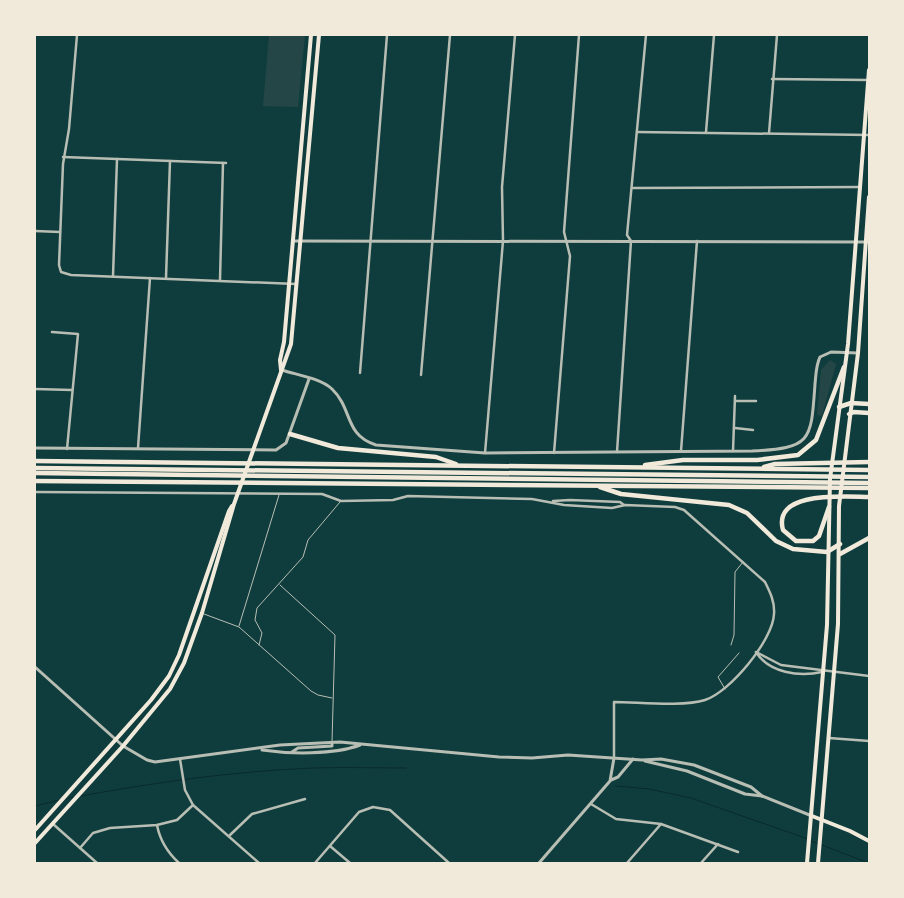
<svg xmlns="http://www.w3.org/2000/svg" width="904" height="898" font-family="'Fira Sans Condensed',sans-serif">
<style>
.green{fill:#244646}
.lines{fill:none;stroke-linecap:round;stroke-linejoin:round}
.stream{stroke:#0a2a2b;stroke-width:1}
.service{stroke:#b8beb3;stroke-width:1}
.minor{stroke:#b8beb3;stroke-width:2.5}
.tertiary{stroke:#b8beb3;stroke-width:3}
.secondary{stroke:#f1e9da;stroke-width:4}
.primary{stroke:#f1e9da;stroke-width:4}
.motorway{stroke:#f1e9da;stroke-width:4.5}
</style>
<rect width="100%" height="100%" fill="#0f3d3e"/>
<g class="green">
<path d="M269,35H305L298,107L263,106Z"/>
<path d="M830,360L836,364L822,416L817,415L821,370Z"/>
</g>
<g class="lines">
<g class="stream">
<path d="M616,786L649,789L691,798L808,839"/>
<path d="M81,796C157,782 236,771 314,768C345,767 375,768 406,768"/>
<path d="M66,799L74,797"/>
<path d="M35,806L59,800"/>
<path d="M811,841L869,863"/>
</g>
<g class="service">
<path d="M280,585L335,635L332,742"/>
<path d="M204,614L239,627L311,691L318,695L332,698"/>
<path d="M239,626L279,495"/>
<path d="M259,645L262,633L255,620L257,608L303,557L308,540L340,502"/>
<path d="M731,645L734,635L735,572L743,562"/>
<path d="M725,689L718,677L739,653"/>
</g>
<g class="minor">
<path d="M77,35L69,129L63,164L59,265L61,272L71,275L296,284"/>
<path d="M772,79L868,80"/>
<path d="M637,132L869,135"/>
<path d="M706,132L714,35"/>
<path d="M769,133L777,35"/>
<path d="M63,157L226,163"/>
<path d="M633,188L859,187"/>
<path d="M35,231L60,232"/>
<path d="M113,276L117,159"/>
<path d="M166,278L170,161"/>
<path d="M220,280L223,163"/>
<path d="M52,332L78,334L67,449"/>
<path d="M360,373L387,35"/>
<path d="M421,375L450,35"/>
<path d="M35,389L72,390"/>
<path d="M736,401H756"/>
<path d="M735,428L753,430"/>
<path d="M138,448L150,278"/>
<path d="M681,451L697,241"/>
<path d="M733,451L735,396"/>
<path d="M617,452L631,241L627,235L646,35"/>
<path d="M485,453L503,241L502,187L515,35"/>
<path d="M554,453L570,256L564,232L579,35"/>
<path d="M35,492L322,494L341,501L393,500L408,496L532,499L564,505L612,508L625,505L675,507L684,510L765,582C770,592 775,602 774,614C773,640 730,692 705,700C683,707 638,702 614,702V758"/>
<path d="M553,501L570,500L620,502L624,505"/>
<path d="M756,652L781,665L869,676"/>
<path d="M756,652C769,673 799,677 822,672"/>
<path d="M829,738L869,741"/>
<path d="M180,759L185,790L193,805L259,863"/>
<path d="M591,804L616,819L661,824L738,852"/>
<path d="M53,824L97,863"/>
<path d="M157,825C160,841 167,852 179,863"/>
<path d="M230,835L252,814L305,799"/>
<path d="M330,846L350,863"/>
<path d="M80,848L93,833L110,828L157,825L177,820L193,805"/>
<path d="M315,863L359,812L373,807L390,810L449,863"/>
<path d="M627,863L661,824"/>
<path d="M701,863L718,844"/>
</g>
<g class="tertiary">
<path d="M293,241L869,242"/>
<path d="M282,370C297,375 320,378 332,389C353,409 344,435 376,445L485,453L752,451C812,448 811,441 815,384C816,374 816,365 820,357L831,352L858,353"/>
<path d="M35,448L276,450L286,443L309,379"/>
<path d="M35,667L123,746L147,760L155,762L280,745L340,742L499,757L532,758L568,755L642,760L661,759L694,765L751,787L762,796"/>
<path d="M262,750C289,754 334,755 360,745"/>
<path d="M292,752L298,748L332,746V743"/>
<path d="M645,761L687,771L745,794L762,796L812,816"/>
<path d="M611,780L618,777L633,759"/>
<path d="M539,863L610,781L614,758"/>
</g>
<path class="secondary" d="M812,816L850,831L869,841"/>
<g class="primary">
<path d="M281,370L280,360L284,342L311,35"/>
<path d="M35,830L151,700L169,676L179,655L229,511L232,506"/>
<path d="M35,843L123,746L170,689L184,663L202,613L234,504L291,344L319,35"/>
<path d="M807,863L827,625L830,479L848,344L869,70"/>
<path d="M818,863L838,624L839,506L858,353L869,197"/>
</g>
<g class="motorway">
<path d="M839,407L851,403L869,404"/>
<path d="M849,414L854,412L869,413"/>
<path d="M290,434L338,448L436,457L456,464"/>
<path d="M35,461L869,470"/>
<path d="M645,465L683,460H757L798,455L816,440L844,367"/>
<path d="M764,467L775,464L869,462"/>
<path d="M35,468L869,477"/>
<path d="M35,473L869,483"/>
<path d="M35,481L869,488"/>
<path d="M600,487L621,494L729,505L747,513L776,541L793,549L827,552L840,544"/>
<path d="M829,507L819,536L813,541H796L783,530C772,490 846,497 869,497"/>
<path d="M840,554L869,538"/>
</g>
</g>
<rect width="904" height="898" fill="none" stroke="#f1e9da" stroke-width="72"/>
</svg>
